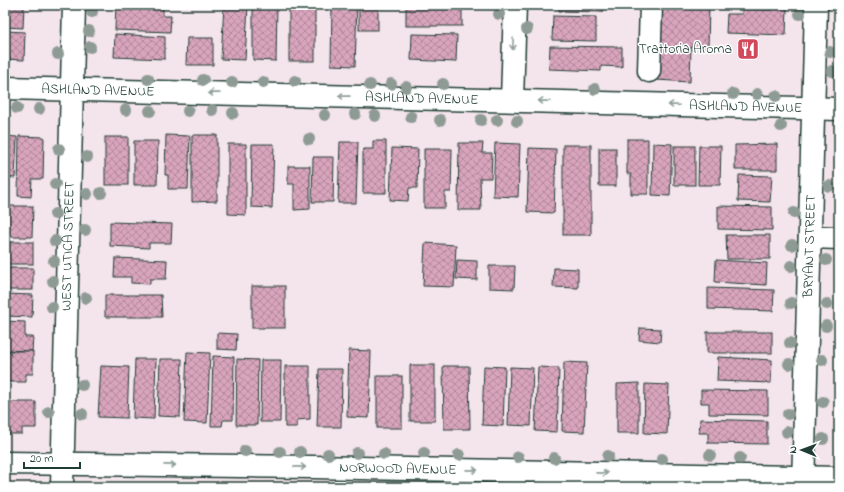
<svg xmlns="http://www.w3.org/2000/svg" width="844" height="492" font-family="'Indie Flower',sans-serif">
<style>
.building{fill:url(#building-cross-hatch);stroke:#1f3d34}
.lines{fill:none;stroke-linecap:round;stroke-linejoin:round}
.minor-casing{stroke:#1f3d34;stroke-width:25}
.minor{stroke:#fff;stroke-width:22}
.tree{fill:#8e9b95}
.oneway{stroke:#8f9e9a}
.labels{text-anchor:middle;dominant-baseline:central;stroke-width:3;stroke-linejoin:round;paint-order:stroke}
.poi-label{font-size:14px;fill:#1f3d34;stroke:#fff;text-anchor:end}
.street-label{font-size:14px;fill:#1f3d34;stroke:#fff}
</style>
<defs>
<pattern id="building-cross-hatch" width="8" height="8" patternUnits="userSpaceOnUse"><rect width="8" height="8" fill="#d9a4bd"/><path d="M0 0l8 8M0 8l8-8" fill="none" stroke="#af879a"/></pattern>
</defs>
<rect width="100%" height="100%" fill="#f4e4eb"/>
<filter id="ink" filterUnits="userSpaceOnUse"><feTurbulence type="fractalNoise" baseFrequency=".025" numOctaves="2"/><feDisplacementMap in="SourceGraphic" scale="8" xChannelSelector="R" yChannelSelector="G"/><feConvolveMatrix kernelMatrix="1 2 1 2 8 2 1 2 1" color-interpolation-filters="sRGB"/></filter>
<g filter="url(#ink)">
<g class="building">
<path d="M5,5L24,6L23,28L5,27Z"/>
<path d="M116,5L163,7V16H171L170,32L115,30Z"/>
<path d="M224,5H248L245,60L221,59Z"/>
<path d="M253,5H277L276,61L253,60Z"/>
<rect x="289" y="5" width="26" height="56"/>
<path d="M332,5H357L355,66L331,65Z"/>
<rect x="359" y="5" width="19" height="25"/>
<rect x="406" y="5" width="56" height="21"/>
<path d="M559,5H604L603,12L559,11Z"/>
<path d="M659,5H709L708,48L691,47L690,82L656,80Z"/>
<path d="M771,7L787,8L786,35L726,33L727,14H742V9L771,10Z"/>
<path d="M553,16L596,17V41L552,40Z"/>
<path d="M5,31L25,32L24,60L5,59Z"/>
<path d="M115,34L165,37V59L114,57Z"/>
<path d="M412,34L457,35L456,62L411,60Z"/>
<path d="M187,38H213V65H186Z"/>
<path d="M550,46L622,47V67L601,66V71L549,69Z"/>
<path d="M166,135L190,136L188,189H168V175H165Z"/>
<path d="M192,135H217V201L192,202Z"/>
<path d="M5,136L17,137L15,178L5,177Z"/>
<path d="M19,136L44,137L43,179H32L31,197L18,196Z"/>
<rect x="105" y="137" width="23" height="48"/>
<path d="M627,139H648V194H631V174H627Z"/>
<path d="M134,141H158L157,185H134Z"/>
<path d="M373,141H386V193H363V149H373Z"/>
<path d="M340,142H358L356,203H338Z"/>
<path d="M459,143H483L482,153H492L491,178H480L481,210H458Z"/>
<path d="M495,143L520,144L518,197L493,196Z"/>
<path d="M653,143L672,144L670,196L652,195Z"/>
<path d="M228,144H246V215L228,214Z"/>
<path d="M252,144H274L272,208L251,207Z"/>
<path d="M777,144V170H735V145Z"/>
<rect x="563" y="145" width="28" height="90"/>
<rect x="674" y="146" width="21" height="39"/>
<path d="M699,146H721L720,185H698Z"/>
<path d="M392,148L418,149L417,188H409L408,201L390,200Z"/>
<path d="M529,148L556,149L554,213L527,212Z"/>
<rect x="599" y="148" width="17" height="38"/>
<path d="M424,149H452L451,192H445V208H424Z"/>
<path d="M313,157H334L333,202H312Z"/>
<path d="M288,166H310V209L294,210V184H288Z"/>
<path d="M739,175L772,176L770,202L738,201Z"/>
<path d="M5,206H33L32,237H5Z"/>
<path d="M718,206L772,207V230L718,229Z"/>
<path d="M110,222L172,224L171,243H149V248L110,246Z"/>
<path d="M726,235H770V259H727Z"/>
<rect x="5" y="242" width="28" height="22"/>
<path d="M425,243L456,245L454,287L423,286Z"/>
<path d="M115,258L167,260L166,279H150V284L131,283V277H114Z"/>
<path d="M457,260L477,261V280L456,279Z"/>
<path d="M716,260L767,263L766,285L715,282Z"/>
<path d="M489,266H515L514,289L489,288Z"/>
<rect x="5" y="268" width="28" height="22"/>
<path d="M554,268L578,269V288L553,287Z"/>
<rect x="252" y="286" width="33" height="42"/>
<path d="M708,288L774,290L773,311L708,309Z"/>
<path d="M5,294L33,295L32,317L5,316Z"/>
<path d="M105,295H161L162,317H105Z"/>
<path d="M5,321L25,322V337H33L32,351L5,350Z"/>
<path d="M640,328L661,329L660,342L639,340Z"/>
<rect x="707" y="332" width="65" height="21"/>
<path d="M217,333L237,334L236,350L217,349Z"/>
<path d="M349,350L371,351L369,418L347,417Z"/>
<path d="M5,351H33V374H26V382H5Z"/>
<path d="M187,352L210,353L207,423L184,422Z"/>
<path d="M213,356L234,357L233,420H223L222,426H211Z"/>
<path d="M718,357L772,360L771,383L717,381Z"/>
<path d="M135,359H156L154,419L133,418Z"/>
<path d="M160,359H182L180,417L158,416Z"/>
<path d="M237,359L258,360L257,425H236Z"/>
<path d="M261,360H281L280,422H260Z"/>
<path d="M564,362L587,363L584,432L562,431Z"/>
<rect x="410" y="365" width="25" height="56"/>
<path d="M101,366L129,367L127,418L98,417Z"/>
<path d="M285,366H310V419L297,420V427H285Z"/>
<path d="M443,366H469L470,429H444Z"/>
<path d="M484,366L505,367L503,426L482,425Z"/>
<path d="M510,367L533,368L531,426L508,425Z"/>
<path d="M538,367L559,368L557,432L535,431Z"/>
<path d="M319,369H342L341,427H317Z"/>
<rect x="377" y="376" width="25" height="52"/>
<path d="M639,383V433H617V384Z"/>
<path d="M645,384L669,385L667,434L644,433Z"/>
<path d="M701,390L768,391V415L709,414V403H701Z"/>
<path d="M5,402H36V428H22V434H5Z"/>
<path d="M700,419L767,421V444L708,443V433H699Z"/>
</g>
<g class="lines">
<g class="minor-casing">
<g id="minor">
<path d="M649,71L651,5"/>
<path id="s1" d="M5,88L839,109"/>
<path d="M512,100L515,5"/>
<path d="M810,237L839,238"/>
<path id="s2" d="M5,463L313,467L839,478"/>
<path id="s3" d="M62,487L74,5"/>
<path id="s4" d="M803,487L816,5"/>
</g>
</g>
<use href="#minor" class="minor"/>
</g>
<g class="tree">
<circle cx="92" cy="12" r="6"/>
<circle cx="499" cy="14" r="6"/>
<circle cx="800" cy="14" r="6"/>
<circle cx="527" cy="29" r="6"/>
<circle cx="89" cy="31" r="6"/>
<circle cx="90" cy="47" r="6"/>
<circle cx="830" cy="52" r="6"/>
<circle cx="58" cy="54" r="6"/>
<circle cx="832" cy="71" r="6"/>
<circle cx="148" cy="79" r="6"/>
<circle cx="203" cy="80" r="6"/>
<circle cx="295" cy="81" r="6"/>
<circle cx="232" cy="82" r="6"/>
<circle cx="263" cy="82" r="6"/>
<circle cx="391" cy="84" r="6"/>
<circle cx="443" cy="84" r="6"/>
<circle cx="370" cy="85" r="6"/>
<circle cx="406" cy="87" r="6"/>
<circle cx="595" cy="89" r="6"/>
<circle cx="733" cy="94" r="6"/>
<circle cx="757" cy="94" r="6"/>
<circle cx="776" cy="96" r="6"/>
<circle cx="17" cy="108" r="6"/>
<circle cx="39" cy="109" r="6"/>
<circle cx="126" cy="110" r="6"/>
<circle cx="212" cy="110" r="6"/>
<circle cx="150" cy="111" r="6"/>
<circle cx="188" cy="111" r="6"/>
<circle cx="233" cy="113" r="6"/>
<circle cx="355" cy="114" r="6"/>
<circle cx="325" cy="115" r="6"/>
<circle cx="375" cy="116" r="6"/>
<circle cx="411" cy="117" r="6"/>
<circle cx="440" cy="120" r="6"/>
<circle cx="481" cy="120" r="6"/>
<circle cx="497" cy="120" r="6"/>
<circle cx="517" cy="121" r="6"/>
<circle cx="781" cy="126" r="6"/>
<circle cx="309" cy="139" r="6"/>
<circle cx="59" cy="149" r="6"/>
<circle cx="87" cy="157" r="6"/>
<circle cx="55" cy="184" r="6"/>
<circle cx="829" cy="186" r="6"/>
<circle cx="101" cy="193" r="6"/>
<circle cx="87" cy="194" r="6"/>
<circle cx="794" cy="213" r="6"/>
<circle cx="55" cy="214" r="6"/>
<circle cx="85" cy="230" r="6"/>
<circle cx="55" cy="241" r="6"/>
<circle cx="792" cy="245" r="6"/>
<circle cx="826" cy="260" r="6"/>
<circle cx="54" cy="261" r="6"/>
<circle cx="791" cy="266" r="6"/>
<circle cx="53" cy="281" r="6"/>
<circle cx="86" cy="298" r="6"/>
<circle cx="791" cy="303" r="6"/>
<circle cx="827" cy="304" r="6"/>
<circle cx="52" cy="307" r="6"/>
<circle cx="826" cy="326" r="6"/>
<circle cx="790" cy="343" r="6"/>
<circle cx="822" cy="360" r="6"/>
<circle cx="789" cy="364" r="6"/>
<circle cx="82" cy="385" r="6"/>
<circle cx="823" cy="402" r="6"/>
<circle cx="49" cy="412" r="6"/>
<circle cx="82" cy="414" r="6"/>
<circle cx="788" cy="414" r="6"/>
<circle cx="787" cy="432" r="6"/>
<circle cx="823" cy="439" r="6"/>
<circle cx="245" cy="451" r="6"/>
<circle cx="280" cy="452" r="6"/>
<circle cx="300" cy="452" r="6"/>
<circle cx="357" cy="453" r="6"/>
<circle cx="424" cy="453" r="6"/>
<circle cx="328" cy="454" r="6"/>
<circle cx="384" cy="454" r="6"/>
<circle cx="459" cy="455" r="6"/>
<circle cx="710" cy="455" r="6"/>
<circle cx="608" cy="456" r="6"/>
<circle cx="518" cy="457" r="6"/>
<circle cx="554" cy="458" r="6"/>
<circle cx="740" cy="458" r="6"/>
<circle cx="662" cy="459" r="6"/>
</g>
<defs><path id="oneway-shaft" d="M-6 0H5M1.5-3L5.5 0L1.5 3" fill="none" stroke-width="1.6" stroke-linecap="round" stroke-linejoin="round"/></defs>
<g class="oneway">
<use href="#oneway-shaft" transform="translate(513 44) rotate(92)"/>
<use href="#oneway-shaft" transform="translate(214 93) rotate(-179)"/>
<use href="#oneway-shaft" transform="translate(344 96) rotate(-179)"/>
<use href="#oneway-shaft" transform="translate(544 101) rotate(-178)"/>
<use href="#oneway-shaft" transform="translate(674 105) rotate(-178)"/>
<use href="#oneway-shaft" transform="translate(170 465) rotate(1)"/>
<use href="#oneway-shaft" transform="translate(300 467) rotate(1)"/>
<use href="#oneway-shaft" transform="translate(472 470) rotate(1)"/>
<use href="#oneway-shaft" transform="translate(602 473) rotate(1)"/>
</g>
</g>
<defs>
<g id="restaurant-square" transform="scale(1.15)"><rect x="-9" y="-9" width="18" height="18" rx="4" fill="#d1495b" stroke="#fff"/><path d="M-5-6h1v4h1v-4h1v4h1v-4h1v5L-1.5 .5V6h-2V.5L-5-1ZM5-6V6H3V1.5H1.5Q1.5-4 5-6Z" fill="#fff"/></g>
</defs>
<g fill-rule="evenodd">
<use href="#restaurant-square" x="748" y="49"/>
</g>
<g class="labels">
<g class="poi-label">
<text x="732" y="49">Trattoria Aroma</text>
</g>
<g class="street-label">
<text stroke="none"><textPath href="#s1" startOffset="93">ASHLAND AVENUE</textPath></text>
<text stroke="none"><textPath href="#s1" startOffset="417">ASHLAND AVENUE</textPath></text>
<text stroke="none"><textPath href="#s1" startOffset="741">ASHLAND AVENUE</textPath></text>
<text stroke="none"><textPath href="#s3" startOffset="241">WEST UTICA STREET</textPath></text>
<text stroke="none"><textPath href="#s4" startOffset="241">BRYANT STREET</textPath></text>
<text stroke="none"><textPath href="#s2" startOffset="393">NORWOOD AVENUE</textPath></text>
</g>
</g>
<rect width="844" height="492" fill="none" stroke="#fff" stroke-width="20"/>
<rect x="10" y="10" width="824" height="472" fill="none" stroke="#1f3d34" stroke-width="1.5" filter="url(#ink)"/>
<g transform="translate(802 450) rotate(271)" stroke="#ffffff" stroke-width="3" paint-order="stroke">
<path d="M0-3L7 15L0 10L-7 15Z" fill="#1f3d34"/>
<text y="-6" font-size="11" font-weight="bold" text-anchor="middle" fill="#1f3d34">N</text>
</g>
<path d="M24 462v6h56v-6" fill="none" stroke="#1f3d34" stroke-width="2"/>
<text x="30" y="462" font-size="12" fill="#1f3d34" stroke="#ffffff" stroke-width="3" paint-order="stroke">20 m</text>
</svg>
